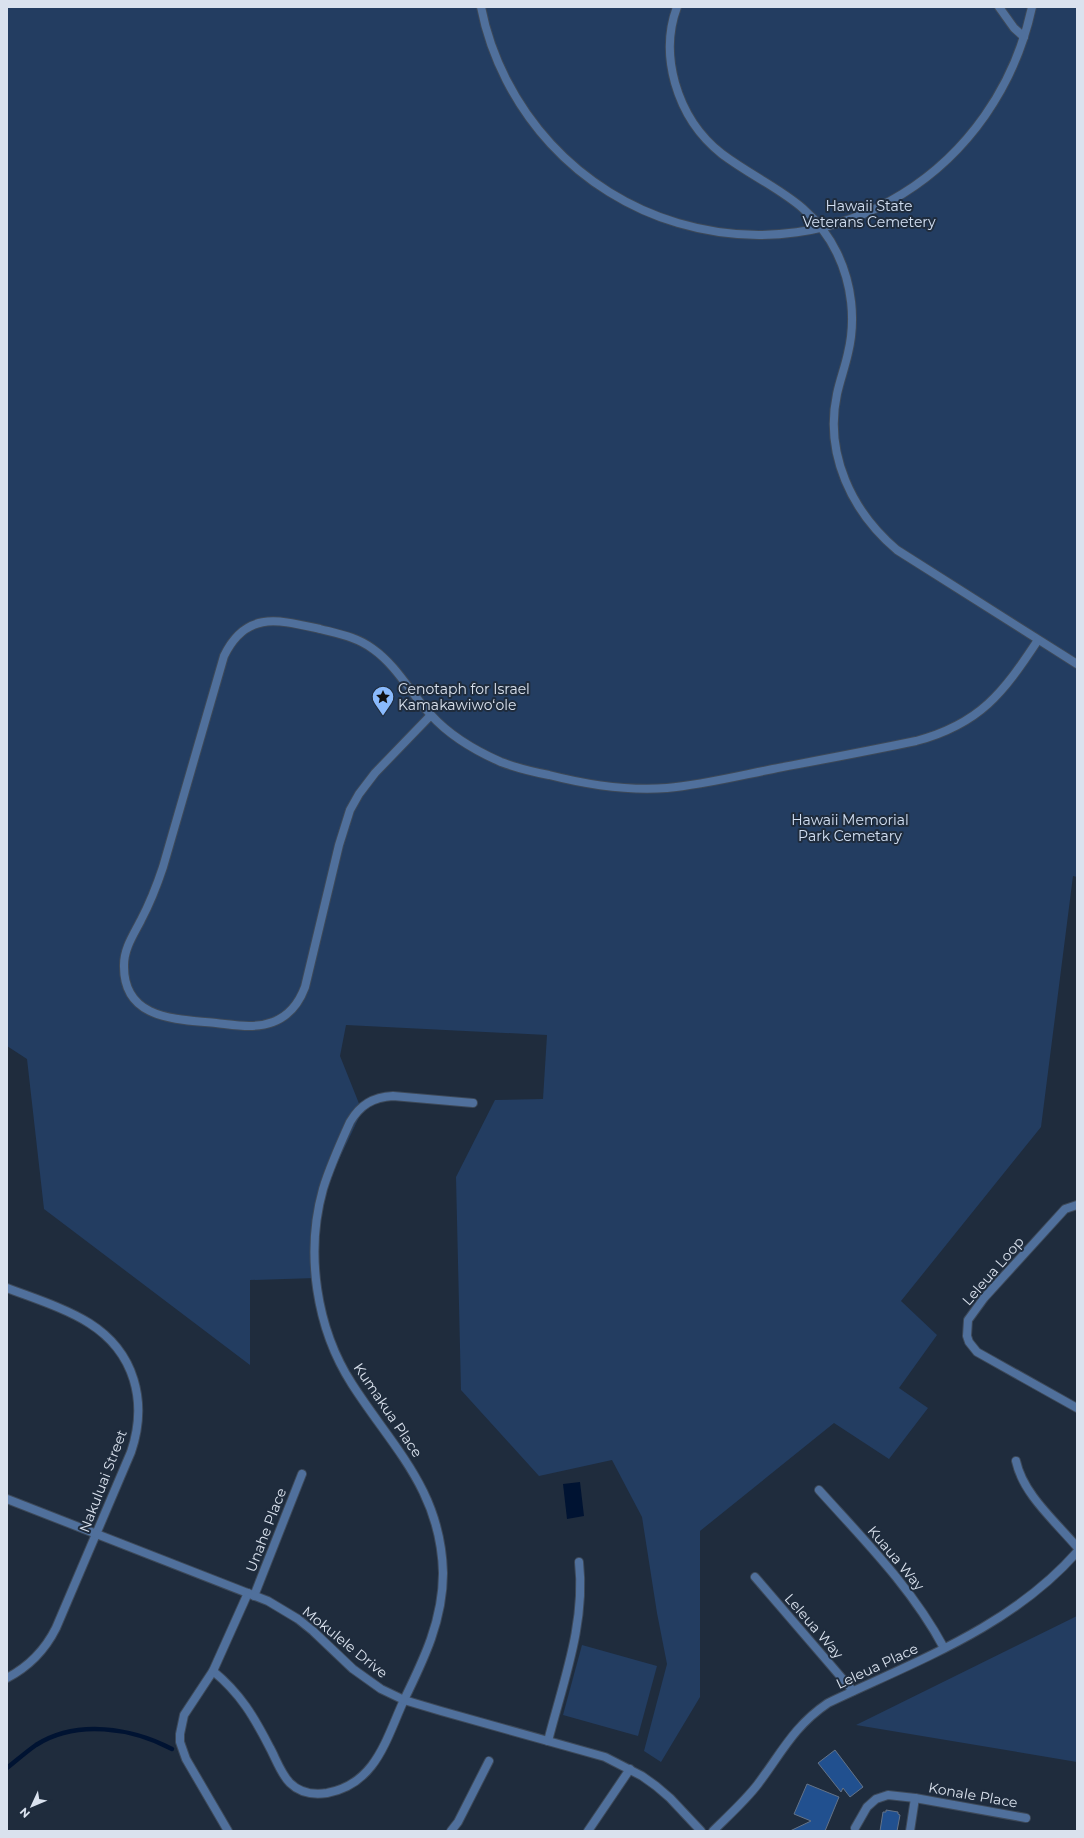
<svg xmlns="http://www.w3.org/2000/svg" width="1084" height="1838" font-family="Montserrat,sans-serif">
<style>
.green{fill:#233d61}
.water{fill:#001332}
.lines{fill:none;stroke-linecap:round;stroke-linejoin:round}
.stream{stroke:#001332;stroke-width:4.5}
.building{fill:#21508f;stroke:#647388}
.service-casing{stroke:#3d4959;stroke-width:10}
.minor-casing{stroke:#3d4959;stroke-width:10}
.tertiary-casing{stroke:#3d4959;stroke-width:10}
.service{stroke:#50709c;stroke-width:8}
.minor{stroke:#50709c;stroke-width:8}
.tertiary{stroke:#50709c;stroke-width:8}
.labels{text-anchor:middle;dominant-baseline:central;stroke-width:4;stroke-linejoin:round;paint-order:stroke}
.park-label{font-size:14px;fill:#d3e0f3;stroke:#1f2c3d}
.poi-label{font-size:14px;fill:#dae2ee;stroke:#1f2c3d;text-anchor:start}
.street-label{font-size:14px;fill:#dae2ee;stroke:#1f2c3d}
</style>
<rect width="100%" height="100%" fill="#1f2c3d"/>
<g class="green">
<path d="M7,7H1077V877L1073,876L1041,1127L901,1301L937,1335L899,1388L928,1408L889,1459L834,1423L700,1531V1697L661,1762L644,1751L667,1664L657,1613L642,1517L612,1460L539,1476L461,1390L456,1177L495,1100L543,1099L547,1035L346,1025L340,1056L362,1111L313,1214L315,1278L250,1280V1365L44,1209L27,1059L7,1046Z"/>
<path d="M1077,1616V1762L856,1725Z"/>
<path d="M582,1645L657,1666L638,1736L563,1715Z"/>
</g>
<path class="water" d="M580,1482L584,1516L567,1519L563,1484Z"/>
<g class="lines">
<path class="stream" d="M7,1768C17,1760 26,1752 36,1745C77,1719 132,1728 172,1749"/>
</g>
<g class="building">
<path d="M835,1750L863,1787L850,1797L843,1788L841,1792L818,1763Z"/>
<path d="M807,1784L839,1797L825,1831H790L811,1821L794,1814Z"/>
<path d="M886,1810L898,1812V1814L900,1815L897,1831H880L883,1812H886Z"/>
</g>
<g class="lines">
<g class="service-casing">
<g id="service">
<path d="M481,7C491,58 516,106 551,144C585,181 630,209 678,223C840,271 997,169 1032,7"/>
<path d="M677,7C668,31 668,58 675,83C683,111 699,136 722,154C766,187 811,199 837,253C852,284 856,320 848,353C845,367 840,380 837,394C824,454 852,512 897,550L1077,664"/>
<path d="M999,7L1014,28L1024,37"/>
<path d="M431,715L375,773L359,794L350,810L339,845L305,987C299,1003 289,1016 273,1022C255,1029 235,1025 216,1023C176,1019 123,1020 124,965C124,948 134,934 141,920C150,903 157,885 163,867L224,656C246,610 279,620 320,629C339,634 357,637 373,649C397,666 411,694 431,715C450,736 476,751 501,762C517,768 533,772 549,775C588,785 627,791 667,788C702,785 738,776 773,769C820,760 868,751 916,741C980,724 1003,693 1038,640"/>
<path d="M213,1671C241,1694 254,1717 270,1748C276,1759 281,1774 290,1783C300,1793 313,1795 327,1793C376,1784 386,1739 404,1700"/>
<path d="M548,1741C563,1682 586,1623 579,1562"/>
<path d="M228,1831L186,1759L180,1742V1734L184,1715L213,1671L248,1593"/>
<path d="M451,1831L458,1822L489,1761"/>
<path d="M588,1831L630,1769"/>
</g>
</g>
<g class="minor-casing">
<g id="minor">
<path d="M1077,1205L1065,1209L984,1298L968,1320L967,1336L969,1342L977,1352L1077,1408"/>
<path d="M7,1288C33,1298 65,1308 89,1323C135,1352 148,1402 131,1452L56,1628C45,1650 30,1666 7,1678"/>
<path d="M1016,1461C1023,1494 1055,1521 1077,1547"/>
<path d="M819,1490C864,1540 912,1588 944,1648"/>
<path d="M755,1577L853,1691"/>
<path d="M254,1596L302,1474"/>
<path d="M404,1700C424,1659 443,1620 443,1573C441,1490 393,1448 352,1384C316,1328 305,1253 323,1189C330,1166 340,1144 350,1122C360,1105 373,1097 393,1096L473,1103"/>
<path d="M855,1828L867,1807L876,1799L888,1795L915,1798L1026,1818"/>
<path d="M713,1831C728,1816 745,1801 758,1784C782,1752 794,1726 828,1703C916,1661 1011,1627 1077,1552"/>
<path d="M910,1831L915,1798"/>
</g>
</g>
<g class="tertiary-casing">
<path id="tertiary" d="M7,1499L268,1601L298,1619L313,1631L353,1669L381,1689L404,1700L441,1711L605,1757L642,1776L656,1786L670,1798L701,1831"/>
</g>
<use href="#service" class="service"/>
<use href="#minor" class="minor"/>
<use href="#tertiary" class="tertiary"/>
</g>
<defs>
<g id="sight-pin" transform="scale(1.15)"><path d="M0 17L-7.5 6A9.5 9.5 0 1 1 7.5 6Z" fill="#8abafc" stroke="#1f2c3d"/><path d="M0-6L1.8-2.2L6-1.7L2.9 1.2L3.7 5.4L0 3.3L-3.7 5.4L-2.9 1.2L-6-1.7L-1.8-2.2Z" fill="#111"/></g>
</defs>
<g fill-rule="evenodd">
<use href="#sight-pin" x="383" y="697"/>
</g>
<g class="labels">
<g class="park-label">
<text x="869" y="206">Hawaii State<tspan x="869" dy="16">Veterans Cemetery</tspan></text>
<text x="850" y="820">Hawaii Memorial<tspan x="850" dy="16">Park Cemetary</tspan></text>
</g>
<g class="poi-label">
<text x="398" y="689">Cenotaph for Israel<tspan x="398" dy="16">Kamakawiwoʻole</tspan></text>
</g>
<g class="street-label">
<text transform="translate(993 1271) rotate(-49)">Leleua Loop</text>
<text transform="translate(388 1410) rotate(56)">Kumakua Place</text>
<text transform="translate(103 1481) rotate(-69)">Nakuluai Street</text>
<text transform="translate(266 1530) rotate(-69)">Unahe Place</text>
<text transform="translate(896 1558) rotate(50)">Kuaua Way</text>
<text transform="translate(814 1626) rotate(49)">Leleua Way</text>
<text transform="translate(345 1642) rotate(39)">Mokulele Drive</text>
<text transform="translate(877 1666) rotate(-25)">Leleua Place</text>
<text transform="translate(973 1795) rotate(10)">Konale Place</text>
</g>
</g>
<rect width="1084" height="1838" fill="none" stroke="#dae2ee" stroke-width="16"/>
<g transform="translate(32 1806) rotate(226)" stroke="#1f2c3d" stroke-width="3" paint-order="stroke">
<path d="M0-3L7 15L0 10L-7 15Z" fill="#dae2ee"/>
<text y="-6" font-size="11" font-weight="bold" text-anchor="middle" fill="#dae2ee">N</text>
</g>
</svg>
